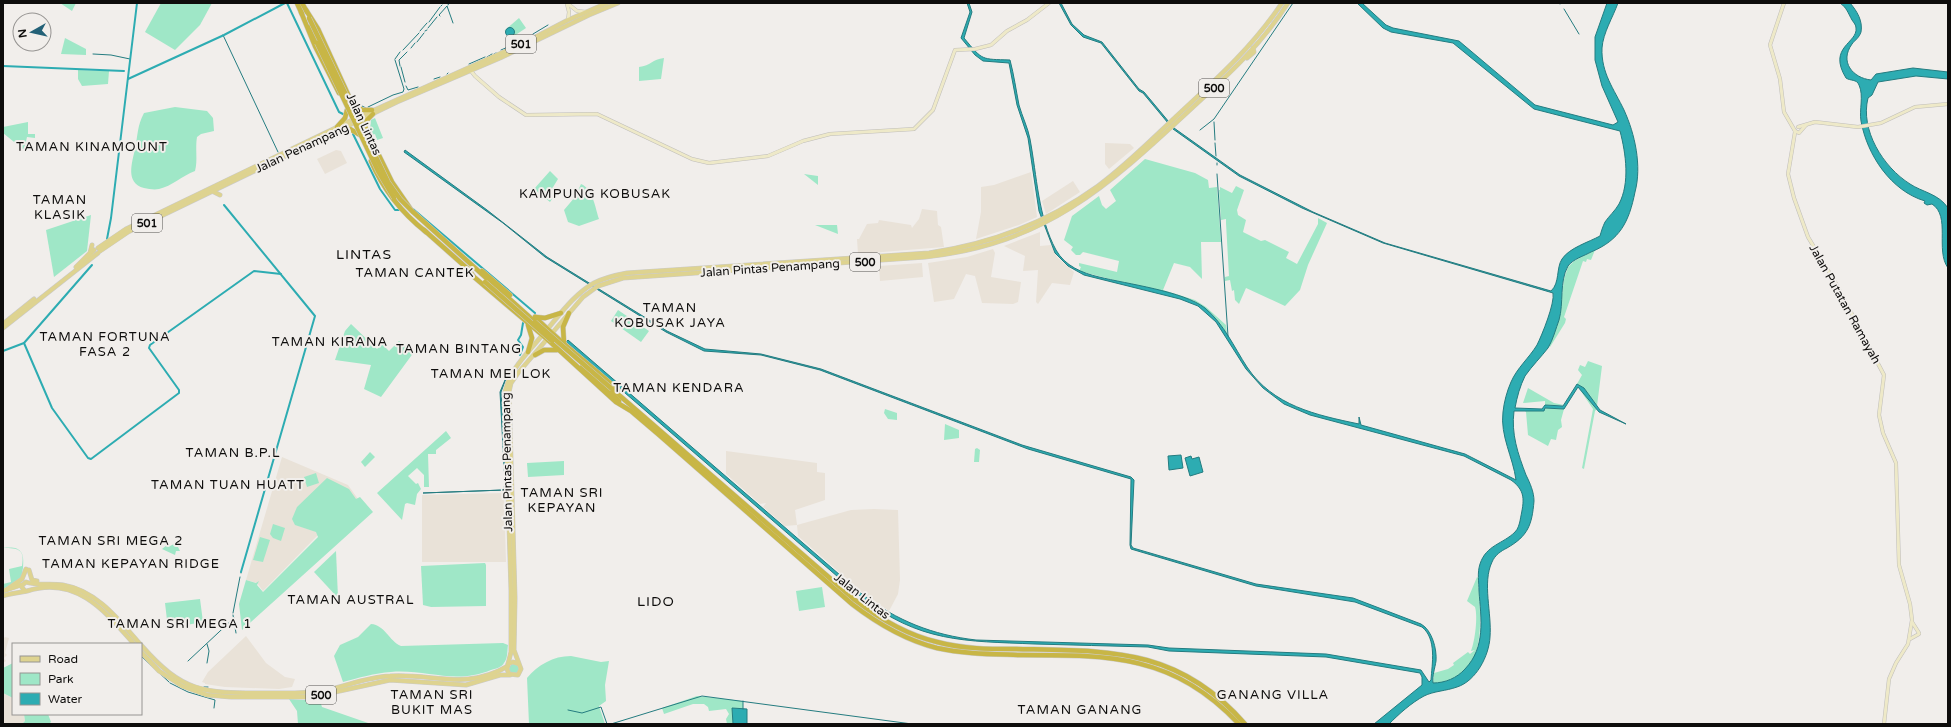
<svg xmlns="http://www.w3.org/2000/svg" width="1951" height="727" font-family="'Varela Round',sans-serif">
<style>
.built{fill:#e9e2d8}
.green{fill:#9fe7c7}
.water{fill:#2dacb2;stroke:#247c80}
.lines{fill:none;stroke-linecap:round;stroke-linejoin:round}
.stream{stroke:#247c80;stroke-width:1}
.canal{stroke:#2dacb2;stroke-width:2}
.secondary-casing{stroke:#bfbdba;stroke-width:4}
.primary-casing{stroke:#cacaca;stroke-width:5}
.highway-casing{stroke:#cacaca;stroke-width:5.5}
.secondary{stroke:#eee9c8;stroke-width:3}
.primary{stroke:#ded390;stroke-width:4}
.highway{stroke:#c8b646;stroke-width:4.5}
.highway-bridge-casing{stroke:#cacaca;stroke-width:5.5;stroke-linecap:butt}
.highway-bridge{stroke:#c8b646;stroke-width:4.5}
.labels{text-anchor:middle;dominant-baseline:central;stroke-width:4;stroke-linejoin:round;paint-order:stroke}
.shield{fill:#f1eeeb;stroke:#52504f;stroke-width:1}
.shield-label{font-size:11px;font-weight:bold;fill:#0e0d0c}
.street-label{font-size:12px;fill:#0e0d0c;stroke:#f1eeeb}
.neighbourhood-label{font-size:13px;letter-spacing:1px;fill:#0e0d0c;stroke:#f1eeeb}
.quarter-label{font-size:14px;letter-spacing:1px;fill:#0e0d0c;stroke:#f1eeeb}
</style>
<rect width="100%" height="100%" fill="#f1eeeb"/>
<g class="built">
<path d="M1105,143L1130,144L1134,148L1109,169L1105,164Z"/>
<path d="M336,150L341,151L347,163L325,174L317,159Z"/>
<path d="M1031,172L1037,217L1019,225L976,239L981,212V187L994,185Z"/>
<path d="M1073,181L1080,192L1046,214L1042,201Z"/>
<path d="M922,209L937,211L938,225L941,227L944,247L858,254L857,239H859L867,224L878,223L879,220L911,225L912,228L919,219Z"/>
<path d="M1040,232V246L1051,245L1057,257L1074,272L1070,285L1052,283L1038,304L1036,302L1038,270L1023,271L1025,256L1004,246Z"/>
<path d="M993,249L995,253L991,277L1021,282L1018,302L1013,304L982,303L975,276L966,274L954,299L934,302L928,263L967,257Z"/>
<path d="M922,263L923,277L880,281L879,266Z"/>
<path d="M726,451L817,463V472L825,473V500L795,510L797,525L785,526L763,507L766,503L760,504L726,474Z"/>
<path d="M282,457L348,485L358,499L316,537L263,591L257,583L246,580Z"/>
<path d="M504,493L506,562H422V495Z"/>
<path d="M874,509L898,510L900,580L898,594L889,611L864,594L798,536L797,525L851,510Z"/>
<path d="M246,636L266,663L285,677L295,679L292,687L279,689L225,687L205,684V683L202,682L208,672Z"/>
<path d="M5,637L9,638L5,653L7,655L4,658L6,661L3,663V639Z"/>
<path d="M3,693L13,698V714H24L25,721L22,724H3Z"/>
</g>
<g class="green">
<path d="M60,3H76L72,11Z"/>
<path d="M161,3H212L200,25L175,50L145,32Z"/>
<path d="M519,18L526,28L511,38L514,35L508,29L504,31Z"/>
<path d="M65,38L86,49V55L61,54Z"/>
<path d="M664,58L661,79L639,81V67C651,66 652,59 664,58Z"/>
<path d="M78,70L109,71L108,84L82,86L78,79Z"/>
<path d="M175,107L207,111L213,118L214,131L201,134L197,137C195,148 198,161 195,171C182,176 172,186 159,189C154,190 149,189 144,188C125,183 132,163 135,149C138,135 137,126 144,113Z"/>
<path d="M375,118L383,138L377,140L375,134L370,136L368,131L370,129L371,120Z"/>
<path d="M28,122V134H35V138L27,137L24,150L3,133V127Z"/>
<path d="M1145,159L1195,173L1208,180L1209,188L1217,187L1221,242H1201L1202,279L1190,267L1174,263L1163,290L1195,300L1206,307L1226,325L1227,334L1213,315L1194,301L1079,271L1081,267L1079,266V263L1117,272L1119,261L1083,252L1080,255H1076L1071,250L1073,247L1064,240L1072,216L1099,196L1102,205L1106,209L1116,201L1110,190Z"/>
<path d="M550,171L558,179L550,192L554,196L550,202L534,189Z"/>
<path d="M804,174L818,176V185Z"/>
<path d="M581,184C593,189 595,207 599,219L579,226L568,222L564,210L575,197Z"/>
<path d="M1236,186L1244,190L1237,210L1238,215L1246,220L1243,232L1261,241L1265,240L1289,252L1286,258L1297,264L1318,224V218L1327,223L1308,265L1300,290L1285,306L1246,288L1239,304L1235,300L1234,290L1232,291L1230,280L1225,281V277L1229,276L1226,223V219L1221,220L1219,190H1220V187L1232,193Z"/>
<path d="M91,215L87,251L54,277L46,230Z"/>
<path d="M815,225H837L838,234Z"/>
<path d="M1595,250L1591,260L1587,259L1586,262L1583,261L1564,317L1566,319L1565,323L1550,347L1549,346L1559,319L1564,279L1568,267L1574,261Z"/>
<path d="M618,310L649,331L641,342L611,321Z"/>
<path d="M351,324L377,349L382,344L389,351L399,341L414,352L381,397L364,389L371,365L335,360L345,331Z"/>
<path d="M1588,361L1602,366L1597,406L1584,388L1577,384L1582,375L1578,370L1580,365L1585,367Z"/>
<path d="M1578,387L1597,409L1595,411L1584,469L1582,468L1593,409Z"/>
<path d="M1528,388L1554,403L1564,405H1545V401L1523,403Z"/>
<path d="M1545,408L1564,409L1561,420L1562,427L1558,430L1556,440L1551,439L1548,446L1528,435L1526,412L1524,410L1544,411Z"/>
<path d="M885,409L897,413V420L888,419L884,413Z"/>
<path d="M945,424L959,430V438L944,440Z"/>
<path d="M446,431L451,438L436,450V454H428L429,487H424V475L417,468L408,476L416,484L418,483L421,489L417,494L415,505L407,503L405,504L402,520L377,493Z"/>
<path d="M977,448L980,450L979,462H974L975,449Z"/>
<path d="M370,452L375,457L365,467L361,462Z"/>
<path d="M564,461V475L528,477L527,463Z"/>
<path d="M316,473L319,483L307,487L304,477Z"/>
<path d="M327,478L349,489L356,499L360,497L373,512L242,630L239,604L246,580L256,583L259,581L257,585L263,592L318,537L316,532L295,525L292,519L297,507Z"/>
<path d="M273,524L285,528L281,541L273,538L270,534Z"/>
<path d="M260,537L270,540L263,562L253,560Z"/>
<path d="M176,543L180,551H176L175,555L162,549L167,545L168,547Z"/>
<path d="M3,548C19,546 25,550 23,568C22,572 22,576 20,580L3,589V584L11,582L9,569L22,566C25,549 18,548 3,548Z"/>
<path d="M336,551L338,598L314,572Z"/>
<path d="M485,563L486,565V606L431,607L423,605L421,566Z"/>
<path d="M1477,577L1478,578C1480,617 1491,682 1433,683L1434,673L1448,669L1454,665L1453,663L1468,652L1470,654L1475,650L1471,651C1475,641 1478,617 1475,607L1467,601Z"/>
<path d="M822,587L825,607L799,611L796,591Z"/>
<path d="M200,599L203,622L186,625L185,619L167,620L165,603Z"/>
<path d="M371,624C385,625 389,641 401,646L503,643L508,645C507,651 508,658 504,663C502,667 495,669 491,670C455,685 426,669 391,672C375,673 358,678 343,682L334,656L340,645L358,637Z"/>
<path d="M571,656L601,662L609,661L605,685L606,701L599,706L605,724H529L527,678C538,665 553,656 571,656Z"/>
<path d="M13,663V698L3,693V668Z"/>
<circle cx="514" cy="669" r="5"/>
<path d="M697,696L743,701V709L732,708L733,724H727L726,719L729,714L726,709L709,711L708,707L704,704H693L664,714L662,708Z"/>
<path d="M326,697V703L321,704L322,707L371,724H298L297,711L289,699L304,700Z"/>
<path d="M24,714H48L51,722L49,724H22L25,721Z"/>
</g>
<g class="water">
<path d="M967,3H969L972,12L964,38C983,61 981,59 1010,60C1014,75 1016,90 1019,105C1022,116 1028,128 1030,139C1037,176 1038,217 1056,250C1065,266 1082,273 1099,277C1127,284 1183,291 1205,308C1224,324 1234,347 1247,367C1273,406 1316,415 1359,424V417L1361,425L1465,454L1516,480C1513,457 1500,436 1503,412C1504,402 1507,391 1511,382C1517,368 1529,358 1537,345C1542,335 1555,303 1553,293L1383,243L1302,208L1239,176L1173,129L1143,93L1139,91L1101,43L1083,37L1071,25L1059,3H1061L1072,24L1084,35L1102,42L1139,89L1144,92L1174,128L1240,175L1313,212L1385,243L1551,291C1560,283 1556,268 1562,259C1569,248 1589,242 1600,236C1601,232 1603,226 1605,222C1609,216 1615,211 1619,204C1630,183 1626,154 1620,131L1534,109L1453,43L1391,32L1383,28L1357,3H1362L1386,25L1393,28L1459,41L1535,105L1613,125L1618,122L1602,86L1595,60V37L1607,3H1618C1613,17 1603,33 1602,48C1601,73 1614,89 1624,110C1635,134 1642,166 1635,192C1629,222 1620,240 1591,252C1584,256 1573,259 1568,266C1559,282 1564,303 1559,320C1556,328 1553,340 1548,348C1541,357 1532,366 1525,376C1520,386 1517,397 1515,408L1542,409L1545,405L1563,406L1577,384L1584,388L1600,410L1626,424L1599,412L1578,387L1564,409L1545,408L1544,411H1514C1511,434 1518,454 1526,475C1530,483 1534,492 1534,501C1532,525 1528,536 1507,548C1501,551 1495,555 1492,562C1482,583 1492,613 1490,637C1489,656 1476,681 1457,687C1446,691 1434,691 1424,696C1411,703 1399,714 1389,724H1374L1422,685V677L1420,673L1326,657L1169,651L1148,647C1110,646 1073,645 1035,644C965,641 919,643 860,596L566,342L568,340L862,594C897,621 933,635 976,640L1148,645L1169,648L1326,654L1421,670L1429,682L1431,680C1432,664 1437,639 1422,627L1355,602L1256,586L1131,549L1130,545L1131,479L1028,449L820,370L761,355L704,351L666,332L545,257L503,223L404,152L405,150L487,210L547,257L667,331L705,349L761,354L821,369L1022,445L1131,477L1134,480L1131,545L1133,548L1256,584L1353,598L1421,624C1432,630 1437,649 1436,661C1435,668 1432,676 1433,683C1445,683 1457,678 1465,669C1486,647 1481,619 1479,591C1479,582 1477,573 1480,564C1486,545 1503,544 1515,532C1518,529 1519,525 1520,521C1523,504 1528,492 1511,480L1464,456L1310,415L1284,404L1263,388L1246,369L1216,322L1198,306L1180,299L1084,275L1068,266L1055,253L1039,211L1028,138L1017,105L1009,63L983,61L975,55L961,38L970,12Z"/>
<path d="M1840,3H1850C1857,11 1863,21 1861,32C1859,38 1855,40 1852,44C1839,62 1853,78 1871,80L1876,74L1913,68L1948,72V79L1916,76L1878,82L1872,95L1868,98C1860,130 1883,167 1910,184C1922,192 1939,194 1948,208V268C1935,250 1951,216 1932,204L1927,205L1924,203L1925,201C1891,191 1867,155 1861,121C1859,110 1864,96 1859,85C1857,79 1850,81 1846,78C1827,47 1858,43 1856,28C1856,25 1854,23 1852,20C1848,13 1847,8 1840,3Z"/>
<circle cx="510" cy="32" r="4.5"/>
<path d="M510,368L501,392L506,484L504,490L423,493L503,490L505,484L500,392Z"/>
<path d="M1181,455L1183,468L1169,470L1168,456Z"/>
<path d="M1191,456L1192,459L1199,457L1203,472L1190,476L1185,458Z"/>
<path d="M732,708L747,709V724H733Z"/>
</g>
<g class="lines">
<g class="stream">
<path d="M1560,3V4"/>
<path d="M448,5L449,3"/>
<path d="M441,6L442,5"/>
<path d="M1564,9L1579,34"/>
<path d="M440,16L439,15L447,6L453,23"/>
<path d="M429,22L440,7"/>
<path d="M428,28L437,17"/>
<path d="M420,31L427,23"/>
<path d="M425,31L427,30"/>
<path d="M533,34L548,25"/>
<path d="M223,35L278,152"/>
<path d="M417,42L424,33"/>
<path d="M519,43L530,37"/>
<path d="M509,47L516,44"/>
<path d="M411,48L415,43"/>
<path d="M403,50L419,33"/>
<path d="M501,50L508,47"/>
<path d="M93,54L111,55L130,59"/>
<path d="M494,54L496,53"/>
<path d="M487,57L492,54"/>
<path d="M395,59L400,52"/>
<path d="M469,64L485,57"/>
<path d="M400,66L399,60L407,52"/>
<path d="M401,67L405,82"/>
<path d="M447,74L448,73"/>
<path d="M434,79L440,77"/>
<path d="M406,86L408,90L418,87"/>
<path d="M354,97L357,103"/>
<path d="M358,104L366,108"/>
<path d="M368,107L393,95L403,92L404,89L395,60"/>
<path d="M1214,122L1215,140"/>
<path d="M1200,130L1214,119L1293,3"/>
<path d="M1215,143L1216,156"/>
<path d="M1217,163V165"/>
<path d="M1217,174L1228,336"/>
<path d="M241,573V572"/>
<path d="M233,613L240,577"/>
<path d="M233,615L236,633"/>
<path d="M141,656L169,682"/>
<path d="M188,661L234,618"/>
<path d="M207,663L209,651L207,644"/>
<path d="M170,683L188,692L215,700L214,708"/>
<path d="M204,687H208"/>
<path d="M743,701V709"/>
<path d="M568,710L582,713L601,707L607,724"/>
<path d="M611,724L702,696L912,724"/>
</g>
<g class="canal">
<path d="M287,3L339,112L343,114"/>
<path d="M3,66L124,71"/>
<path d="M128,79L224,35L285,3"/>
<path d="M353,134L380,189L395,210H399"/>
<path d="M224,205L315,316L241,572"/>
<path d="M413,209L535,313"/>
<path d="M107,239L111,218L137,3"/>
<path d="M24,343L52,408L88,458L91,459L179,393V390L149,348L150,345L254,271L281,274"/>
<path d="M3,351L24,343L92,265"/>
<path d="M520,355L523,347L518,340L521,335L523,323"/>
</g>
<g class="secondary-casing">
<g id="secondary">
<path d="M567,3L577,11L586,12"/>
<path d="M1784,3L1770,45L1780,79L1784,112L1795,131"/>
<path d="M567,4L569,12L568,20"/>
<path d="M471,71L475,76L499,97L526,115L597,114L692,159L709,163L768,156L803,141L830,134L914,129L933,110L955,50L975,49L991,45L1007,31L1027,20L1049,3"/>
<path d="M1798,127L1815,122L1858,127L1881,123L1915,107L1948,104"/>
<path d="M1795,131L1799,133L1806,125"/>
<path d="M1795,132L1788,174L1794,198L1808,237L1835,282L1884,375L1879,415L1883,433L1896,463L1899,565L1910,604L1912,620L1908,644L1896,663L1889,679L1884,724"/>
<path d="M1912,622L1919,633"/>
<path d="M1910,639L1919,634"/>
</g>
</g>
<g class="primary-casing">
<g id="primary">
<path d="M1247,58L1254,52L1253,48"/>
<path d="M212,191L220,195"/>
<path d="M98,248L126,229L352,120L524,43L568,20L607,3"/>
<path d="M100,251L128,232L397,102L500,58L589,15L618,3"/>
<path d="M88,257L94,250"/>
<path d="M76,267L90,253L92,245"/>
<path d="M3,324L34,299"/>
<path d="M3,328L98,253"/>
<path d="M29,570L32,580L37,581"/>
<path d="M6,590L22,579L26,569"/>
<path d="M3,591L21,585"/>
<path d="M25,591L21,586L26,582C36,586 52,583 63,585C97,591 118,619 140,644"/>
<path d="M3,596C11,593 19,593 27,591C76,575 105,611 134,644"/>
<path d="M141,645C183,693 203,693 264,693C283,693 303,694 322,691C344,687 366,677 390,676C433,673 466,691 508,666"/>
<path d="M141,652L159,671L182,686L207,695L231,697H312L390,680L466,685L500,675H510"/>
<path d="M508,664L511,652V590L505,392C510,368 530,351 544,333C559,316 573,295 594,283C604,278 616,275 627,273L929,253C991,244 1047,223 1098,186C1128,164 1155,136 1182,111C1219,77 1254,45 1282,3"/>
<path d="M519,664L513,662L508,664L507,669L509,674L518,675L521,669L514,650L515,598L509,392L511,383L518,373L583,297L598,286L623,278L925,257C1045,244 1107,187 1192,108C1227,76 1262,44 1288,3"/>
</g>
</g>
<g class="highway-casing">
<g id="highway">
<path d="M297,3L302,14"/>
<path d="M302,3L307,12"/>
<path d="M306,10L318,29L356,112"/>
<path d="M301,12L315,46L339,93"/>
<path d="M310,27L317,43"/>
<path d="M355,104L362,110H372"/>
<path d="M359,120L366,129L392,182L412,211L535,322"/>
<path d="M337,127L345,118L347,110"/>
<path d="M365,127L367,120L373,114"/>
<path d="M340,130L350,129L360,135"/>
<path d="M371,161C383,189 402,213 426,232"/>
<path d="M424,230L469,270"/>
<path d="M468,269L474,277L547,339L616,402L631,411L658,434L852,604C878,624 905,640 937,648C964,654 992,654 1019,655C1109,655 1173,654 1239,724"/>
<path d="M482,271L510,295"/>
<path d="M535,317C561,343 590,365 618,390"/>
<path d="M535,317L545,318L561,313"/>
<path d="M528,325L532,338L528,352"/>
<path d="M564,343L563,327L569,313"/>
<path d="M535,355L544,350H557"/>
<path d="M582,367L619,401"/>
<path d="M612,389L855,600C880,619 907,635 937,642C963,649 989,649 1016,649C1108,651 1178,647 1245,724"/>
</g>
</g>
<use href="#secondary" class="secondary"/>
<use href="#primary" class="primary"/>
<use href="#highway" class="highway"/>
<g class="highway-bridge-casing">
<g id="highway-bridge">
<path d="M309,18L388,182L400,199L412,211"/>
<path d="M317,43L378,171L394,198"/>
<path d="M485,282L552,341"/>
<path d="M535,322L612,389"/>
</g>
</g>
<use href="#highway-bridge" class="highway-bridge"/>
</g>
<g class="labels">
<g class="shield">
<rect x="506" y="35" width="30" height="18" rx="3"/>
<rect x="1199" y="79" width="30" height="18" rx="3"/>
<rect x="132" y="214" width="30" height="18" rx="3"/>
<rect x="850" y="253" width="30" height="18" rx="3"/>
<rect x="306" y="686" width="30" height="18" rx="3"/>
</g>
<g class="shield-label">
<text x="521" y="44">501</text>
<text x="1214" y="88">500</text>
<text x="147" y="223">501</text>
<text x="865" y="262">500</text>
<text x="321" y="695">500</text>
</g>
<g class="street-label">
<text transform="translate(364 124) rotate(65)">Jalan Lintas</text>
<text transform="translate(302 148) rotate(-25)">Jalan Penampang</text>
<text transform="translate(770 268) rotate(-4)">Jalan Pintas Penampang</text>
<text transform="translate(1845 304) rotate(61)">Jalan Putatan Ramayah</text>
<text transform="translate(507 462) rotate(-91)">Jalan Pintas Penampang</text>
<text transform="translate(862 596) rotate(38)">Jalan Lintas</text>
</g>
<g class="neighbourhood-label">
<text x="92" y="147">TAMAN KINAMOUNT</text>
<text x="595" y="194">KAMPUNG KOBUSAK</text>
<text x="60" y="200">TAMAN<tspan x="60" dy="15">KLASIK</tspan></text>
<text x="415" y="273">TAMAN CANTEK</text>
<text x="670" y="308">TAMAN<tspan x="670" dy="15">KOBUSAK JAYA</tspan></text>
<text x="105" y="337">TAMAN FORTUNA<tspan x="105" dy="15">FASA 2</tspan></text>
<text x="330" y="342">TAMAN KIRANA</text>
<text x="459" y="349">TAMAN BINTANG</text>
<text x="491" y="374">TAMAN MEI LOK</text>
<text x="679" y="388">TAMAN KENDARA</text>
<text x="233" y="453">TAMAN B.P.L</text>
<text x="228" y="485">TAMAN TUAN HUATT</text>
<text x="562" y="493">TAMAN SRI<tspan x="562" dy="15">KEPAYAN</tspan></text>
<text x="111" y="541">TAMAN SRI MEGA 2</text>
<text x="131" y="564">TAMAN KEPAYAN RIDGE</text>
<text x="351" y="600">TAMAN AUSTRAL</text>
<text x="180" y="624">TAMAN SRI MEGA 1</text>
<text x="432" y="695">TAMAN SRI<tspan x="432" dy="15">BUKIT MAS</tspan></text>
<text x="1273" y="695">GANANG VILLA</text>
<text x="1080" y="710">TAMAN GANANG</text>
</g>
<g class="quarter-label">
<text x="364" y="254">LINTAS</text>
<text x="656" y="601">LIDO</text>
</g>
</g>
<rect width="1951" height="727" fill="none" stroke="#0e0d0c" stroke-width="8"/>
<rect x="12" y="643" width="130" height="72" fill="#f1eeeb" stroke="#969492"/>
<rect x="20" y="656" width="20" height="6" fill="#ded390" stroke="#969492"/>
<text x="48" y="663" font-size="12" fill="#0e0d0c">Road</text>
<rect x="20" y="673" width="20" height="12" fill="#9fe7c7" stroke="#969492"/>
<text x="48" y="683" font-size="12" fill="#0e0d0c">Park</text>
<rect x="20" y="693" width="20" height="12" fill="#2dacb2" stroke="#969492"/>
<text x="48" y="703" font-size="12" fill="#0e0d0c">Water</text>
<g transform="translate(32 32) rotate(262)"><circle r="19" fill="#f1eeeb" stroke="#969492"/>
<path d="M0-3L7 15L0 10L-7 15Z" fill="#236177"/>
<text y="-6" font-size="11" font-weight="bold" text-anchor="middle" fill="#0e0d0c">N</text>
</g>
</svg>
